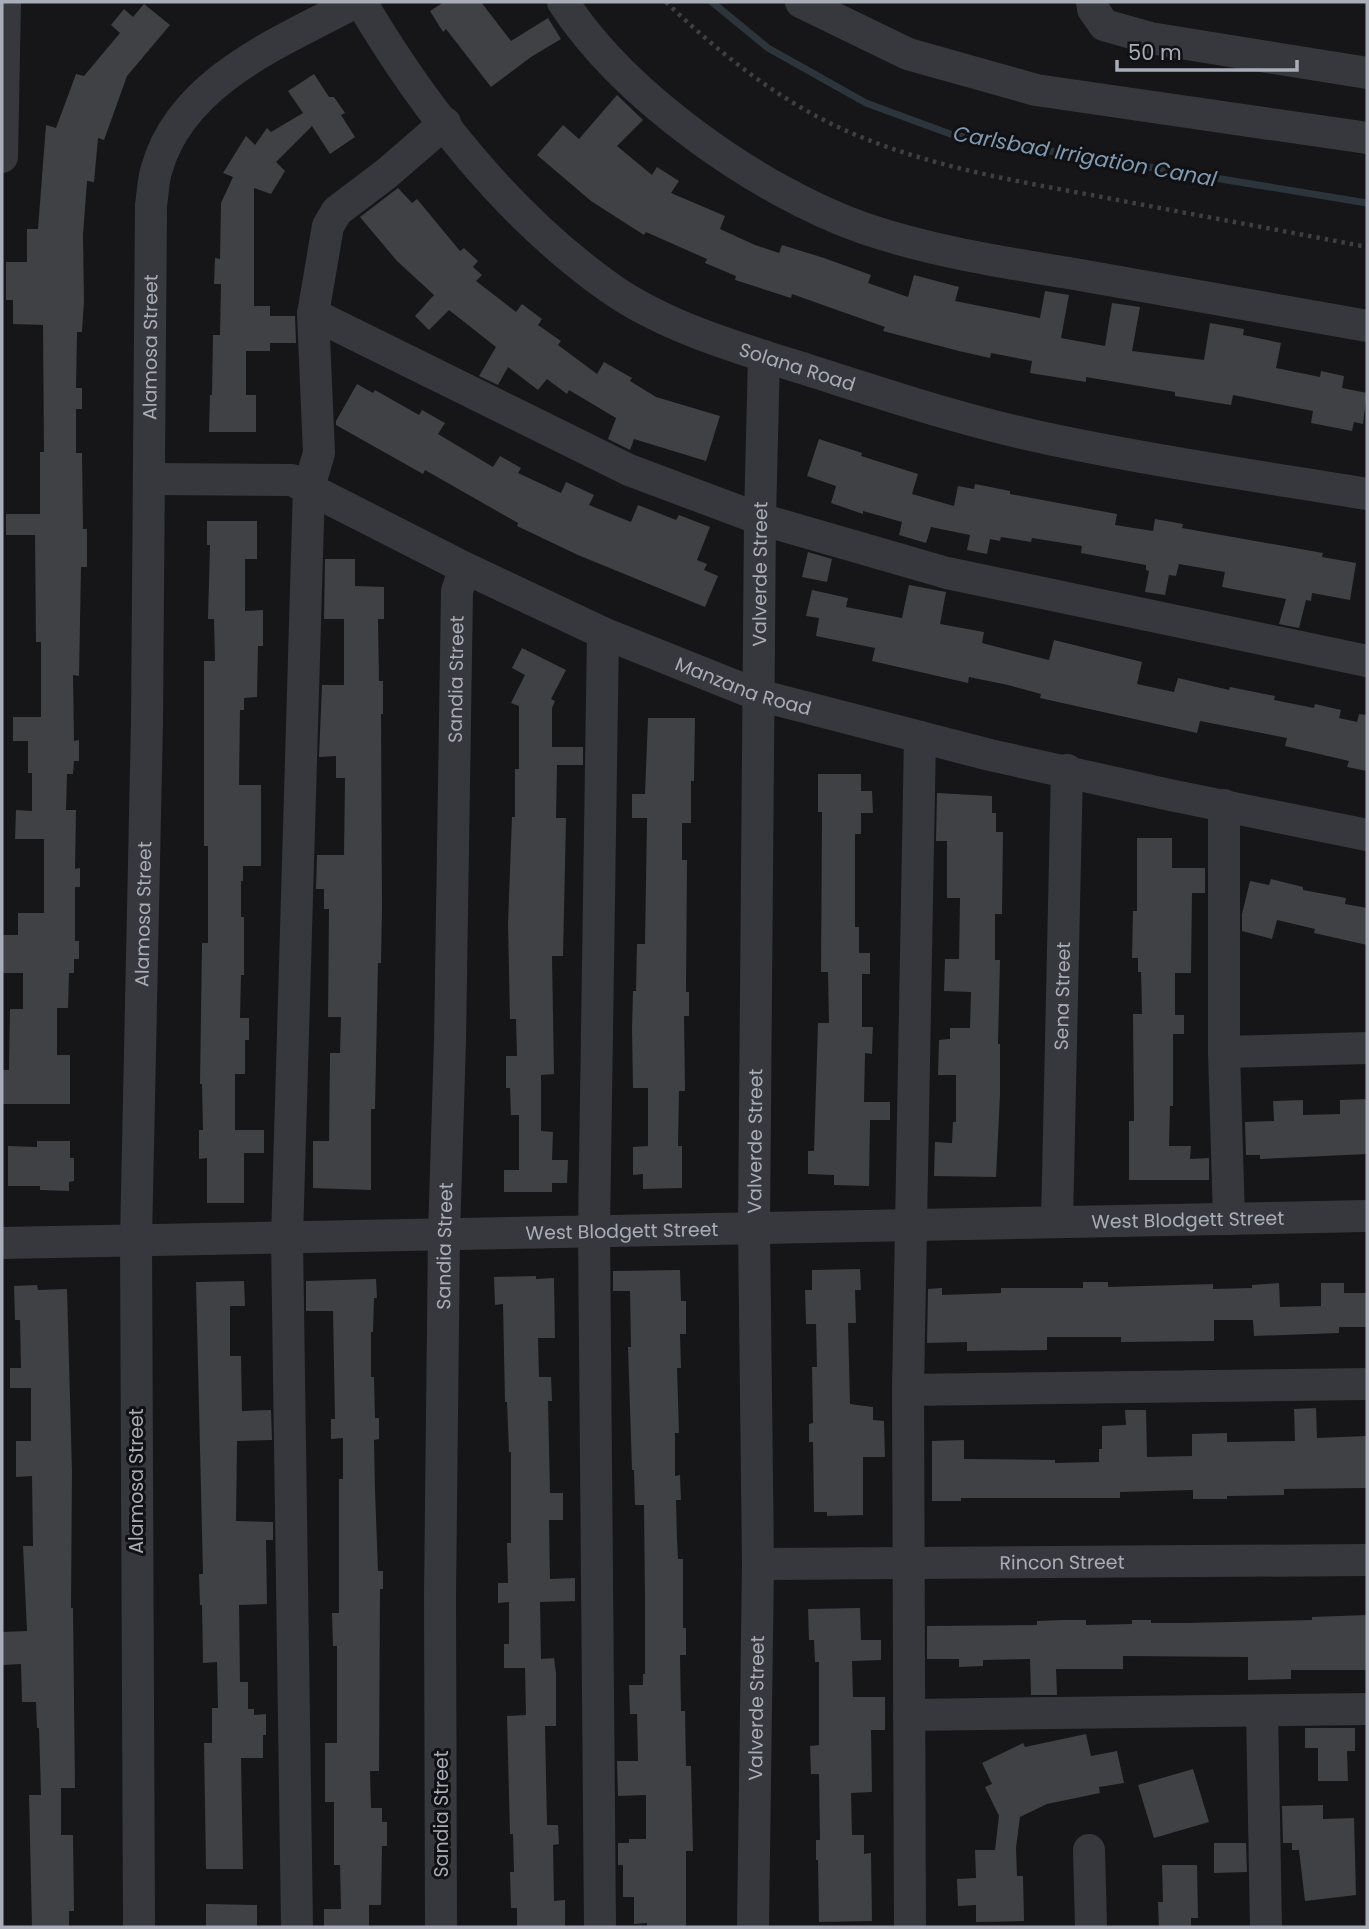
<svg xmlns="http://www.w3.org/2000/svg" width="1369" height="1929" font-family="Poppins,sans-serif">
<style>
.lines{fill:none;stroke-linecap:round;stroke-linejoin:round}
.stream{stroke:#2c353c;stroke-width:7}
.building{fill:#404145}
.path{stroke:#3d3f44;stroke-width:4.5;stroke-dasharray:3.5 5;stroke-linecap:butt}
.minor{stroke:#37383d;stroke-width:32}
.labels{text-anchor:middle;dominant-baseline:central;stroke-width:6;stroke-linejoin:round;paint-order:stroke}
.street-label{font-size:19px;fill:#a8adb8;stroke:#111113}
.water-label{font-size:21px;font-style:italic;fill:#7f9bb3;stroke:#111113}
</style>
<rect width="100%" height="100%" fill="#161618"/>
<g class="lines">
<path class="stream" d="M712,2L768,48L866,103L953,135L1367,203"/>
</g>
<g class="building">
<path d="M444,2H481L511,41L548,18L561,39L531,57L491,87L446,29L443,32L430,11Z"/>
<path d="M144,4L170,25L127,76L104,140L98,138L94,182L87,181L83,235L84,301L82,332H77L76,388H82V409H76V453H82L83,529H87V567H81L79,676L73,675L74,741L79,740V761H74L73,774H67L66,810H76L75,869L80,868V887H75V941H79V959H74V973H69L68,1008H57V1055H70V1104H3V1070H9L10,1009H23V973H2V935H18V913H44V839H15L16,810L32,811V773H28V741H13V717H41V642H36L35,535H6V514H40V452H44L43,325L13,324V300H6V262H27V229H38L46,125L56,128L76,74L84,76L120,33L111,25L124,9L133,17Z"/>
<path d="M314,74L329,97H334L345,113L341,115L355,137L330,154L312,126L276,162L285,171L271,194L254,188V306H270V316H295L296,343H270V351H246V395H256V432H209L210,395H212L213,335H220L221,284H214L215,258L220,259L221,203L233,177L223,173L246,136L255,145L267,128L271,132L303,113L288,91Z"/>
<path d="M617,95L643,120L617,146L652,175L657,167L679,181L671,193L725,216L720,229L755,245L779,253L782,245L824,258L871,275L868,283L908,297L914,275L959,287L955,301L1040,318L1045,291L1069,295L1061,338L1105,346L1112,303L1140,307L1132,351L1204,360L1210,323L1244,329L1243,335L1281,343L1276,368L1320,377L1321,371L1344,376L1342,388L1367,393L1363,424L1354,422L1352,431L1311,423L1313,411L1233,395L1231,405L1175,396V392L1086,377V382L1030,373L1032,361L991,353L990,358L959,351L883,331L885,327L792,294L791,298L735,280L736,276L705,263L707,259L646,232L644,235L591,201L537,155L563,125L579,139Z"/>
<path d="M398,188L412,203L417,199L460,251L464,248L478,261L473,267L482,275L476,281L516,312L522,304L542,319L538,325L561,341L558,345L597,374L604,362L632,378L630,381L656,397L720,416L706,461L634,439L630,450L608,439L616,418L569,390L567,394L547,379L538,390L508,367L498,385L479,376L496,347L449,310L429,330L415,316L434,295L397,261L360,217Z"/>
<path d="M357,384L373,393L375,390L419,415L422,410L445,423L438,434L493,467L500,456L521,468L518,473L561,493L566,482L594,495L589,505L631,522L638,505L676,520L679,515L710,527L697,560L707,564L704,570L718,576L705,607L578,555L517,526L518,523L425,470L423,474L336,425V421Z"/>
<path d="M819,439L862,453L861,456L918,474L912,494L954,506L958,486L974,489L975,484L1010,491V494L1117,514L1115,525L1153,531L1155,519L1183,524L1182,528L1323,553L1322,557L1356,563L1350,600L1312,593L1311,601L1306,600L1299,628L1279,624L1286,599L1222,587L1225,572L1179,564L1176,576L1169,575L1165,595L1145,592L1149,571L1146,570V565L1081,553L1082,546L1032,538L1031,542L1001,537L1000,541L990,539L987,554L967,550L970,535L931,527L926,543L899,535L902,522L863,511V514L831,503L836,486L807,476Z"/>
<path d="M207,521H257V559H245V611L263,610V646H258L257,697L244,698V710H240L239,785H261V866H243V881H241V917H244V975H241L240,1018H249V1040H245V1074H235V1130H264V1153H244V1203H207V1158L199,1159V1130H203L202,1084H200L202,943H208V846H204V661H215L214,619H208L210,545H207Z"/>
<path d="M808,552L832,559L827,582L802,577Z"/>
<path d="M325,559H355V586L384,587V619H378L379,681H383V714H381L382,910L381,963H378L375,1109H371V1190L313,1188V1141H329L330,1053H340L341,1017H328L329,909H324V889H316L317,855H344L345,778H336V756L319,757L322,685H344V619H324Z"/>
<path d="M909,585L946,592L940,624L984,632L982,643L1049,660L1054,640L1142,662L1137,684L1174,692L1178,678L1229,690L1230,687L1275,696L1274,700L1314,708L1315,704L1341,710L1339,718L1357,722L1359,714L1367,715V771L1347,767L1349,761L1285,746L1287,738L1200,721L1197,733L1040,698L1041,694L1008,685L969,677L968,683L872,661L875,648L816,636L819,618L806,616L812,590L848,598L846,607L902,618Z"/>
<path d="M522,648L566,670L551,699L555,701L552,708V747H583V765H557L556,818H566L563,956H552L554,1074L541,1075V1131L553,1132L552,1160H568L567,1183H552V1192H504V1170H519V1115H511L510,1088H506V1056H517L516,1019H510L508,924L512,817H515V769H519V706L511,703L525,675L512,668Z"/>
<path d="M648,718H695L694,781H691V823H682V860H687L686,992H689V1016H684L685,1091H679L678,1146H682V1188L643,1189V1174L633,1175V1147L648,1146V1088H633L632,1029L633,991H636L637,944H645L647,818H632V794H645Z"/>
<path d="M818,774H861V791H872L873,813H861V834H855V927H859V953H870V974H862V1027H873L872,1054L865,1053L864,1102H890V1120H870L869,1186L834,1185V1175L808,1174V1151H814L818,1023H829L828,972H821L822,812H818Z"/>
<path d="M937,793L992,796V813H996V832H1003L1002,914H995V960H1000L998,1044H1000V1095L996,1177L934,1176L935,1142L952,1143L953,1122H956V1075H938L939,1040L950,1039V1028H970L971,992L944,991L945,959H959L960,898H947V841H936Z"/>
<path d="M1137,838H1172V868H1205V893H1192L1191,973H1175V1015H1184V1034H1173V1106H1170L1169,1146H1191L1190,1159L1209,1158V1180H1129V1121H1134L1133,1014H1142L1141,972H1138V958H1132L1133,911H1137Z"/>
<path d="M1271,879L1303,887V890L1346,898L1345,904L1367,908V945L1314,933L1315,929L1277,920L1272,939L1242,931V914L1250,881L1269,885Z"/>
<path d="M1367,1099V1154L1260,1159V1155H1246L1245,1122L1274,1121L1273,1101L1303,1100V1115L1340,1114V1100Z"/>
<path d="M37,1141H70V1158H74V1181L69,1182V1191L40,1190V1186H8V1146L37,1147Z"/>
<path d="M860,1269L861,1290H855L856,1323H848L850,1404L873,1407V1420L884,1421L885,1457H863V1515L827,1516V1512H814L813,1442H809V1424L813,1423L812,1367H817L816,1324H806L805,1290H812V1270Z"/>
<path d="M680,1270L681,1301H686V1334H680L681,1368H677L679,1433H675V1476L680,1475L681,1500H676L677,1539L678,1559H683V1628H686V1655H680L681,1711H685L686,1766H691L693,1851H686V1927H647V1923L634,1924V1897H623V1865H618V1843H629V1839H646V1795L618,1796L617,1761H638L637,1714H630L629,1685H643V1674H645V1598L644,1505H635L634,1470H632L628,1347H631L630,1291H613V1271Z"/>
<path d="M536,1276V1279L554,1278L555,1338H538L539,1377H551L552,1401H548L550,1493H563V1520H549L550,1579L575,1578V1601L540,1602L541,1659L554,1658L556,1673V1726H545L547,1825H558L559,1844L553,1845L554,1901L565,1900V1927H517V1908H511L510,1872H514L513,1834H510L507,1716L526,1715L525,1668H504V1644H509V1602L498,1603V1583H508L507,1543H511V1452H509L507,1402H505L503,1304L495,1305L494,1277Z"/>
<path d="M376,1279L377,1298H374L373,1332H371V1377H374L375,1418H379V1439L374,1440L375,1490L378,1571H383V1589H380L379,1771H370L371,1808H382V1822H387V1846H382L381,1905H369V1927H324V1909H341L340,1865H334V1802H325V1743H337V1646H333L332,1613H339V1479H343V1438L331,1439V1419H335L333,1311H306V1281Z"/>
<path d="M244,1281L245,1306H230V1356H241L242,1411L271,1410L272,1440L237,1441L236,1521L273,1522V1540H266L267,1604L239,1605L240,1682H248V1709H254V1715L266,1714V1735H263V1758H241L243,1869H206L204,1743H212V1708H218L217,1662L203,1663L202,1605H200L199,1574H203L196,1282Z"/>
<path d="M1083,1282H1108V1287L1213,1284V1289L1252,1288V1285L1279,1283L1280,1307L1321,1306V1283H1344V1293H1367V1327H1339V1333L1254,1336L1253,1320H1214V1341L1121,1342V1337H1047V1350L967,1351V1342L927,1343L928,1289L942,1288V1295L1001,1293V1288H1083Z"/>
<path d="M37,1285L38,1290L67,1289L72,1472L71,1608H73L75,1788H61V1835H73L74,1911H69V1927H32L29,1795H41L39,1728H37L36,1702H22L21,1664L2,1665V1632L27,1631L23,1546H33L32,1476L16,1477V1441H31V1388H10V1368H21L20,1320H15L14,1286Z"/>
<path d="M1316,1408L1317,1438L1367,1436V1488L1284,1489V1495L1227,1496V1499H1193V1490L1120,1492V1498H961V1501H932V1441L964,1440V1459L1055,1460V1463L1099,1462V1449H1102V1426L1126,1425L1125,1410H1146L1147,1457L1192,1456V1434L1227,1433V1442L1295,1441L1294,1409Z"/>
<path d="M860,1608L861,1640H881V1660L852,1661L853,1697H885V1730H871L872,1792L851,1793L852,1835H864V1854L871,1853L872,1921L819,1922L818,1860H816V1840H820L819,1774H811L810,1746L819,1745V1662H815L814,1640H809L808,1609Z"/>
<path d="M1367,1615V1670H1291V1679L1248,1680V1657L1123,1656V1669H1056L1057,1695H1031L1030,1659L983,1660V1666L959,1667V1659H927V1626L1037,1625V1621L1062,1620H1086V1625L1132,1624V1620H1151V1623H1187L1312,1620V1617Z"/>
<path d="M1305,1728H1355V1751H1347L1348,1781H1318V1748H1305Z"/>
<path d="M1086,1734L1091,1756L1117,1751L1124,1783L1099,1787L1100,1793L1047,1804L1020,1817L1016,1848L1017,1876H1023L1024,1921L976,1922V1905L958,1906L957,1879L976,1878L975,1850H995L999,1816L985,1787L992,1784L982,1763L1023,1743L1025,1747Z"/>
<path d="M1193,1769L1209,1822L1154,1838L1138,1785Z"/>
<path d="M1323,1805V1819L1354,1818L1356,1895L1305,1901L1299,1850H1292V1843H1283L1282,1806Z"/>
<path d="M1214,1843H1246L1247,1872L1214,1873Z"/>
<path d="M1162,1865H1197L1198,1918H1191V1927H1159L1158,1902H1163Z"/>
<path d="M206,1904L257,1905V1927H206Z"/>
</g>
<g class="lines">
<path class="path" d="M666,2C722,56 788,108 861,137C937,168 1021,182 1102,197C1190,214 1279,230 1367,247"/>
<g class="minor">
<path id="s1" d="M361,2C424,109 508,216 610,288C665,327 741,349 805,369C887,395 970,423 1054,440C1158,462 1263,477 1367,494"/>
<path d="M563,2C624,96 758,191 863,228C933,252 1008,263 1080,275C1176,292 1272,309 1367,326"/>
<path d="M801,2L908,54L1036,90L1367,138"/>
<path d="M1092,2L1093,9L1104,25L1150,38L1367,73"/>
<path d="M2,157L5,2"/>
<path d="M313,314L629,470L760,519L947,573L1367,661"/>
<path id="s2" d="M149,479L292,480L465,568L603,633L758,695L990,755L1170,795L1367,835"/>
<path d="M1224,805V1052L1229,1219"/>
<path d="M1224,1052L1367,1048"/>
<path id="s3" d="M1057,1222L1067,770"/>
<path id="s4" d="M2,1243L1367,1216"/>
<path d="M908,1390L1367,1384"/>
<path id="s5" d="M758,1564L1367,1560"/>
<path d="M1262,1712L1266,1927"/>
<path d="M909,1715L1367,1709"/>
<path d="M1089,1850L1091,1927"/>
<path id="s6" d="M139,1927L136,1240L147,721L151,205C153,193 153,179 157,168C182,80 283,41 356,2"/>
<path d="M297,1927L287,1238L309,487L319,453L313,314L328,226L337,211L386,174L445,123"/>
<path id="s7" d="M441,1927L440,1596L444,1235L450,1041L457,591L465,568"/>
<path d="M600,1927L594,1231L603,633"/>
<path id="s8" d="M753,1927L758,1564L754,1228L760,519L764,356"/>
<path d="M910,1927L908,1390L920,737"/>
</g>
</g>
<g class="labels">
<g class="street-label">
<text stroke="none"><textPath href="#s6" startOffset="1580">Alamosa Street</textPath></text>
<text stroke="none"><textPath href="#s1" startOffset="586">Solana Road</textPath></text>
<text stroke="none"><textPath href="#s8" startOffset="1353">Valverde Street</textPath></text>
<text stroke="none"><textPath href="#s7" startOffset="1248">Sandia Street</textPath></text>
<text stroke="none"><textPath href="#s2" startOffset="640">Manzana Road</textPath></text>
<text stroke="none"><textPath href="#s6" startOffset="1013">Alamosa Street</textPath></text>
<text stroke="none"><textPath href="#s3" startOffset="226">Sena Street</textPath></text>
<text stroke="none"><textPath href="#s8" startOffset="786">Valverde Street</textPath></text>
<text stroke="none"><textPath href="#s4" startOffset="1186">West Blodgett Street</textPath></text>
<text stroke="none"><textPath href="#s4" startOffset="620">West Blodgett Street</textPath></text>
<text stroke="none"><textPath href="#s7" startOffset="681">Sandia Street</textPath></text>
<text transform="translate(136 1481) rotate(-90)">Alamosa Street</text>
<text stroke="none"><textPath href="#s5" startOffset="304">Rincon Street</textPath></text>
<text stroke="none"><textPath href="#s8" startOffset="219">Valverde Street</textPath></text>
<text transform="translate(441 1814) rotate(-90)">Sandia Street</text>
</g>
<g class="water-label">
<text transform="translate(1085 156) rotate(10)">Carlsbad Irrigation Canal</text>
</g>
</g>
<rect width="1369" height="1929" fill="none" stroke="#a8adb8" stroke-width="7"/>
<path d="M1117 60v10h180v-10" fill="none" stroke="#a8adb8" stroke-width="3.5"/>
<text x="1128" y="60" font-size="21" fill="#a8adb8" stroke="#111113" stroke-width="5" paint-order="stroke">50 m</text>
</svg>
